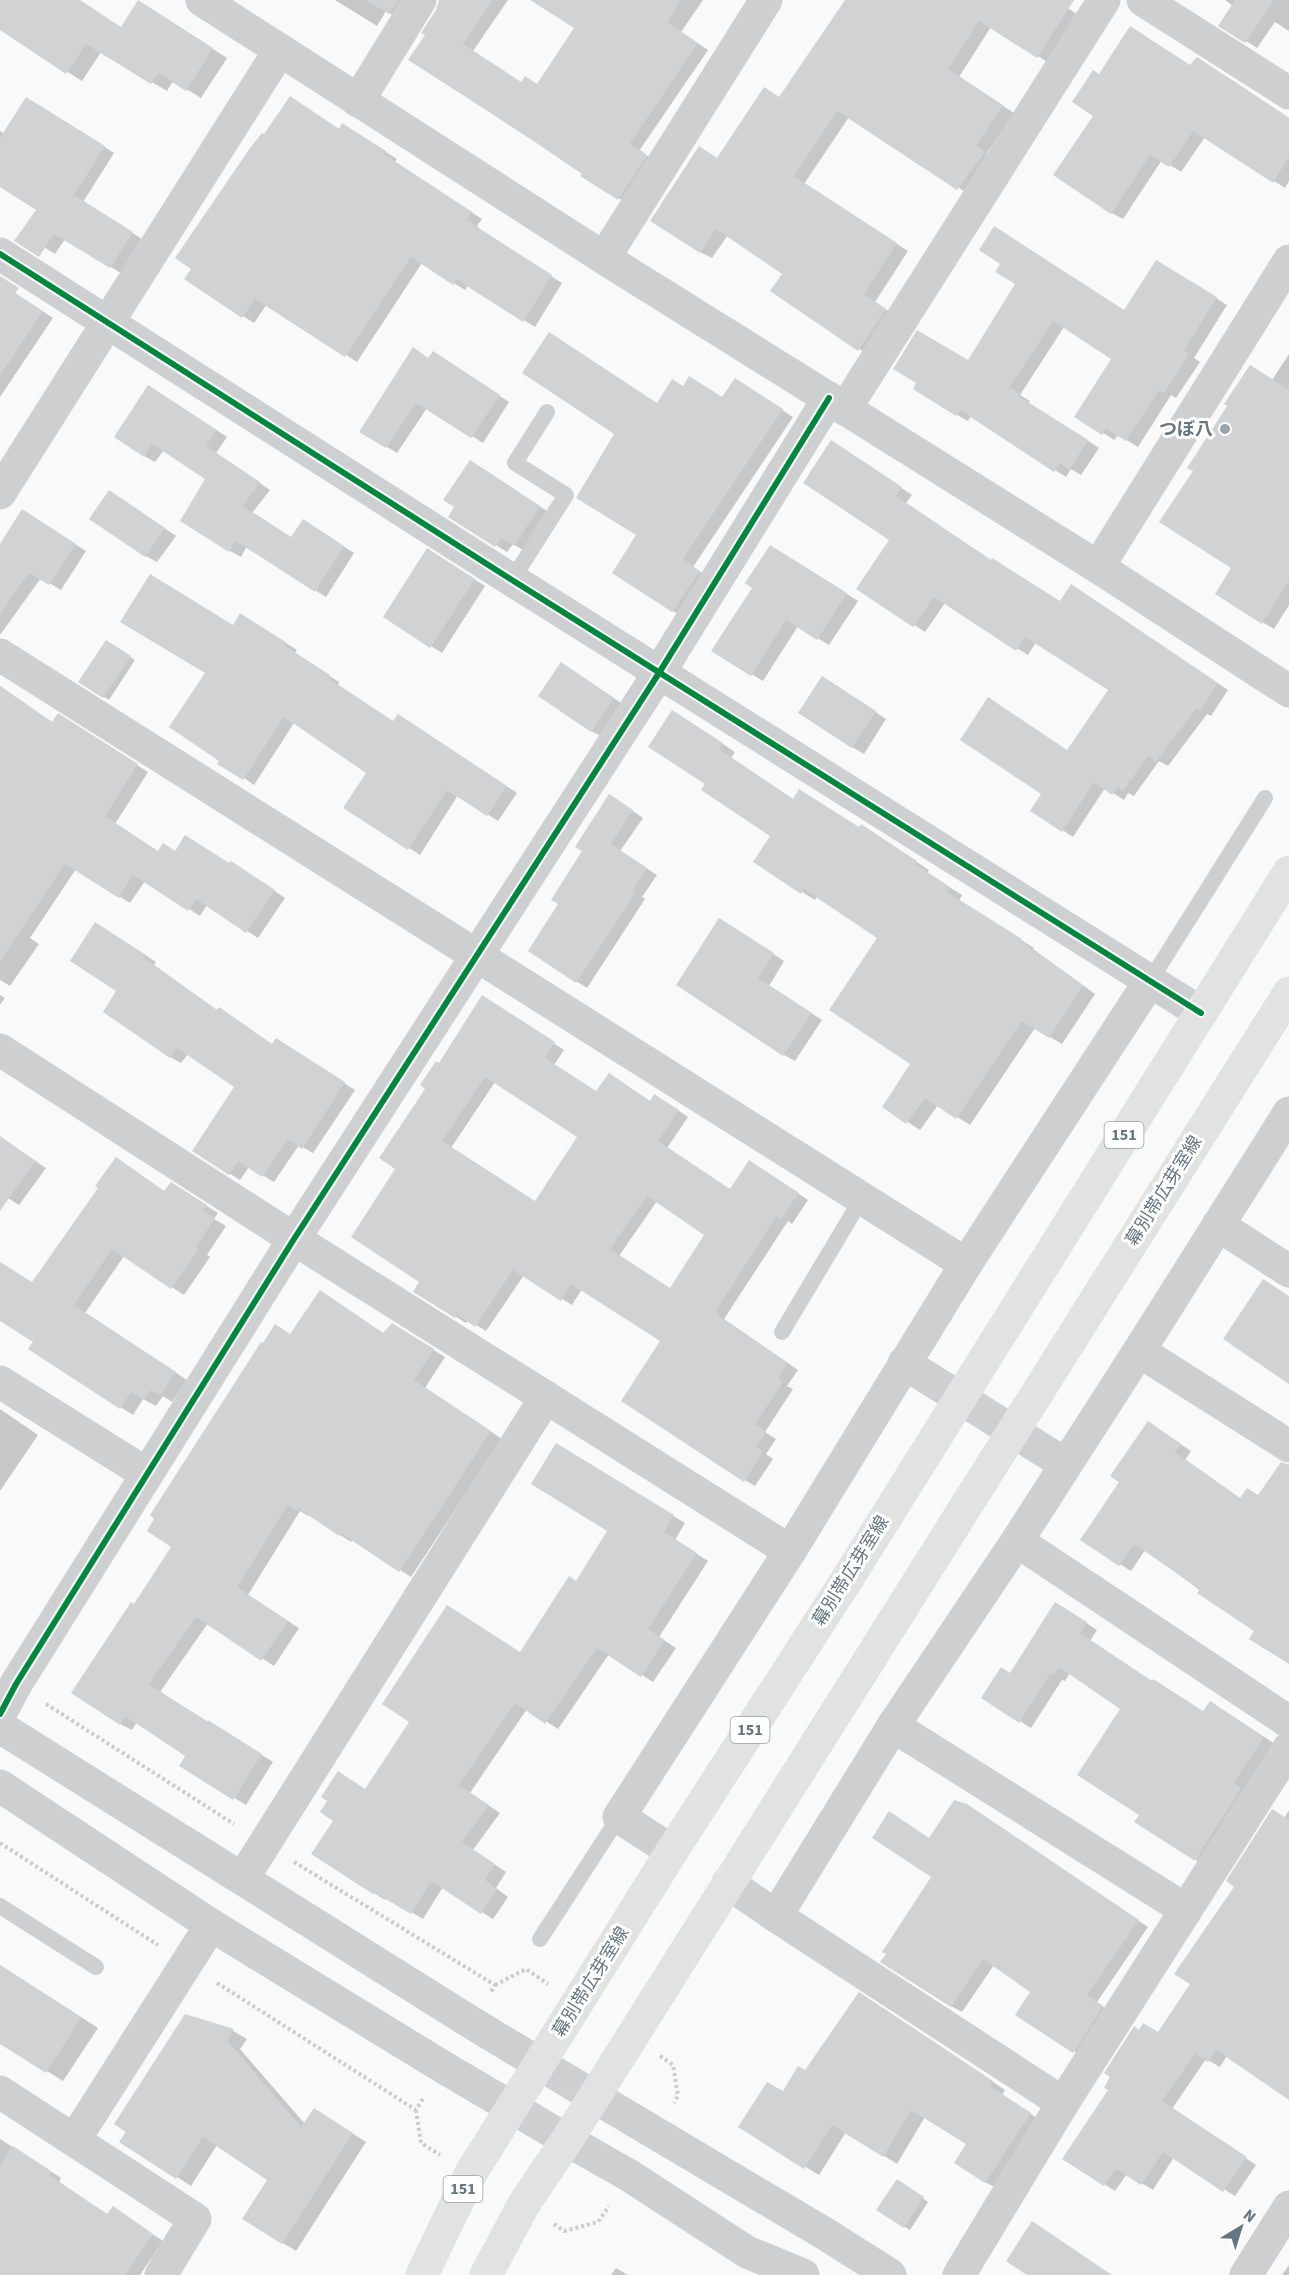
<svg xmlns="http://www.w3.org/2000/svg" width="1289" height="2275" font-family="'Source Sans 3','Noto Sans JP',sans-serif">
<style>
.shadow{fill:#0003;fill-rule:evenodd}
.building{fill:#d0d2d3;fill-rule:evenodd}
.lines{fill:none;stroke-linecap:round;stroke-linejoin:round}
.path{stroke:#cbcccd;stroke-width:4;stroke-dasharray:3 3;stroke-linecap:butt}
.service{stroke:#cecfd0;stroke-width:16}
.minor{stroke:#cecfd0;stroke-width:33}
.tertiary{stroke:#cecfd0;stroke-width:33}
.primary{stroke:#e1e2e2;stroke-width:33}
.cycleway-casing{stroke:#fff;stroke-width:10}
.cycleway{stroke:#00873e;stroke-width:6}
.poi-dot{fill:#99a4ac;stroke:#fff;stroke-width:2}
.labels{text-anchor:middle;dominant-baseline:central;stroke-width:6;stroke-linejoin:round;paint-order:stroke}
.shield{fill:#fff;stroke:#939fa8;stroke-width:1.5}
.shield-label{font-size:16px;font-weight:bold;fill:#657683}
.poi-label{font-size:18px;font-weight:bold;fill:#657683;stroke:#fff;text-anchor:end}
.street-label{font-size:18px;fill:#657683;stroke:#fff}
</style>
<rect width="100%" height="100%" fill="#f9f9f9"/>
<g class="shadow">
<path d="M0,0H79L122,29L153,11L227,58L201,98L173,81L167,91L101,52L82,81L0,29Z"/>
<path d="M335,0H417L404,21L386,11L377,26Z"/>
<path d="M443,0H508L473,51L522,83L538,86L577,28L533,0H703L681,32L708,50L639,151L657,162L630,205L582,176L584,174L410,60L427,35Z"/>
<path d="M847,0H1055L1080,16L1049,63L991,27L959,77L1014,113L987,153L995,159L970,195L849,117L804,184L908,251L875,302L897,317L871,356L859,349L784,274L728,235L712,258L700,252L718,159L780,98Z"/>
<path d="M1225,0H1289V31L1275,22L1257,48L1246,41L1233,6Z"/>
<path d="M1197,60L1235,82L1289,118V181L1285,188L1205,137L1181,172L1162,160L1123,219L1112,213L1095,116L1100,76L1191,66Z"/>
<path d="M37,104L114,153L83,202L142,239L121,273L65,239L55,254L22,233L38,210L0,185V131L4,134Z"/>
<path d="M340,131L354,132L397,159L395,162L482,219L477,226L485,234L562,283L535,327L468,285L465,290L422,263L357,362L267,304L254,323L186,279Z"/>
<path d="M1168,268L1227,305L1194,358L1200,362L1176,398L1171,395L1138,447L1118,435L1114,440L1103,433L1113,358L1064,327L1020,395L1030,401L1029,403L1099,448L1081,475L1071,469L1066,477L971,416L968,421L957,415L968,362L1017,284L1125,312Z"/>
<path d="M0,284L53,318L0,397Z"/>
<path d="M1289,354V605L1274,629L1262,622L1233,568L1272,380Z"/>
<path d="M429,359H444L509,402L483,443L427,408L397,453L361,431Z"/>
<path d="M746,387L793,417L693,567L710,578L684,618L673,611L638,535L658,404L723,399Z"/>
<path d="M159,393L227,437L216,453L270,490L252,513L292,539L314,527L354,553L326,597L247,546L241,557L230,551L207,479L164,450L155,462L144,456Z"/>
<path d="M842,448L912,495L906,503L992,561L1061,603L1082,592L1228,690L1211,716L1207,714L1168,766L1159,761L1134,796L1128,793L1124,800L1105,788L1073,837L1032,810L1068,751L1110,690L1036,642L1028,655L945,603L925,632L858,588L891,539Z"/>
<path d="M482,468L550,513L526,552L513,544L507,552L450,516Z"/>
<path d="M120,498L176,536L157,562L146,556Z"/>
<path d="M33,518L86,551L61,590L41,578L0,635V547Z"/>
<path d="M439,557L485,586L442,653L431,646Z"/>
<path d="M814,573L858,601L829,645L798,626L763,681L713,651L755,587Z"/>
<path d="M251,621L297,650L294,654L339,682L338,685L394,723L409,722L517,793L498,821L458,795L420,855L345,807L368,772L294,723L254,785L221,761L207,673L233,627Z"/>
<path d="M106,642L135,660L109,700L80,682Z"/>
<path d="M572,670L624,705L603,737L591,731Z"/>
<path d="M833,684L886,719L864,754L852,747Z"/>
<path d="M0,686L53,723L69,722L148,772L115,824L159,852L175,853L242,869L285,898L258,938L207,905L200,916L145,881L130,903L76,869L30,938L39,944L10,986L0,980Z"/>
<path d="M686,720L735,752L731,758L794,800L874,834L929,870L927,873L962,895L959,901L1034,948L1033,949L1095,994L1062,1044L1035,1028L970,1125L938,1105L920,1130L884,1107L912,1064L879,938L817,896L815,900L755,862L772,835L707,784Z"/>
<path d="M620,802L643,818L620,851L657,875L642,897L645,899L587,988L530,951Z"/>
<path d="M731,926L784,961L769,986L822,1020L795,1061L784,1055Z"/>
<path d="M106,930L156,962L154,965L218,1011L273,1045L287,1046L355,1090L313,1153L299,1145L274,1182L249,1167L240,1180L229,1173L237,1086L188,1054L181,1063L170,1057L118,991Z"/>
<path d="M0,995L5,998L0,1005Z"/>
<path d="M493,1003L564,1050L554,1065L597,1092L651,1102H665L688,1117L667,1148L731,1191L760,1168L808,1200L792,1224L788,1221L724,1319L798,1370L787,1386L793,1389L765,1432L776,1439L766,1454L773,1459L755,1486L745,1480L662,1341L582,1289L572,1305L524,1275L486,1331L468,1320L466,1323L415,1291L421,1281L397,1169L428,1088L440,1065ZM495,1082L579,1137L535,1203L451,1148ZM657,1201L706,1235L671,1290L619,1256Z"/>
<path d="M0,1137L46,1168L19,1205L0,1193Z"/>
<path d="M128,1166L165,1192L183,1191L218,1213L214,1219L226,1226L207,1255L210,1257L184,1295L124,1256L85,1313L187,1380L172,1402L163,1396L156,1406L143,1399L133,1415L30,1349L35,1342L0,1319V1269L33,1284Z"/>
<path d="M332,1299L384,1334L405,1332L445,1357L425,1388L502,1439L411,1577L353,1539L351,1542L309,1514L308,1516L300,1511L248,1595L299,1628L274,1666L208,1623L160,1692L273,1762L246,1805L181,1765L188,1756L137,1722L132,1730L120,1724L135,1606L173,1547L291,1336Z"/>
<path d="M0,1409L38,1435L0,1491Z"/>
<path d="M1159,1430L1191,1451L1185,1460L1241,1499L1259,1496L1289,1472V1663L1256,1631L1145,1550L1131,1571L1082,1540Z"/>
<path d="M568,1452L685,1523L675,1540L708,1561L659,1637L676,1648L653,1682L609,1654L558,1729L527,1709L470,1793L500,1813L473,1850L506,1872L496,1888L508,1897L493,1919L443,1887L423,1919L387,1898L385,1900L374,1893L313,1854L366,1790L520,1653L576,1582L609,1531Z"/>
<path d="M1067,1610L1097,1630L1090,1641L1153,1683L1208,1716L1221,1709L1275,1744L1206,1866L1196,1860L1141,1815L1122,1709L1070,1673L1065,1681L1062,1680L1031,1728L983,1698L1011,1674Z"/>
<path d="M1289,1810V2098L1227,2056L1220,2067L1206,2059L1172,2109L1256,2165L1235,2196L1174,2157L1153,2190L1127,2174L1115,2191L1064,2158L1110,2090L1140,2031L1159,2033L1192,1984Z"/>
<path d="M978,1812L1148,1927L1097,2002L1112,2013L1084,2057L1074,2051L1033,1991L994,1965L962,2012L951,2006L930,1839Z"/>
<path d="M0,1965L98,2028L63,2081L0,2042Z"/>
<path d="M873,2002L1005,2090L1002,2095L1043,2122L999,2189L985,2182L968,2144L925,2117L897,2164L846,2132L819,2175L740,2127L783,2093L806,2072Z"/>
<path d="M186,2016L233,2031L247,2039L240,2049L305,2124L328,2118L366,2142L296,2251L283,2243L269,2180L217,2145L191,2186L121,2141Z"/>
<path d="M0,2139L61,2178L59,2182L108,2215H124L163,2241L140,2275H0Z"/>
<path d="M902,2184L928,2202L910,2230L905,2227Z"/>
<path d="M1289,2265V2275H1282Z"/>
<path d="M616,2268L626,2274L628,2275H611Z"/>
</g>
<g class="building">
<path d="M0,0H80L121,27L138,0L213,48L186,91L158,73L151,84L86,44L66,74L0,30Z"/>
<path d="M365,0H398L389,14Z"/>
<path d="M439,0H493L463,44L521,82L525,76L537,84L574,28L530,0H681L667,22L698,43L630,143L647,155L618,200L580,176L582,174L510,125L408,60L425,35L421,33L436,10Z"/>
<path d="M845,0H1074L1037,58L979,21L948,69L1003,105L976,146L985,152L957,190L837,111L794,176L897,243L864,294L886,309L858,351L770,291L782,274L716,229L700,253L650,221L699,146L717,158L764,87L779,97Z"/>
<path d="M1235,0H1274L1245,43L1218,26Z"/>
<path d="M1130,26L1190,65L1197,57L1289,118V157L1273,183L1193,131L1169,167L1150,155L1111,214L1053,175L1093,116L1072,102L1093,70L1099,74Z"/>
<path d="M290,96L339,129L342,123L386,151L384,154L472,212L467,219L474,225L552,275L523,322L456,279L453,285L411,257L345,357L255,299L242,318L184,279L191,269L175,258L250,148L262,133L264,134Z"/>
<path d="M26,97L105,146L74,195L133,232L110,268L54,234L39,257L14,241L36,210L0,187V138Z"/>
<path d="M994,226L1124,310L1156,260L1217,297L1184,350L1189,354L1164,393L1159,390L1126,441L1106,429L1102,435L1074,417L1111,359L1053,321L1010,387L1020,394L1018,396L1088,440L1069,470L1060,463L1054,472L960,410L956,416L913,389L916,383L893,369L917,330L968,360L1015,284L995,272L1000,264L979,250Z"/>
<path d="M0,276L19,288L15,293L43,311L0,376Z"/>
<path d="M549,332L657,403L672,379L683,386L689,376L722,397L735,378L783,409L683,559L700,571L672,612L612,573L636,535L576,498L614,434L522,373Z"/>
<path d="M413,347L428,358L433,351L500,395L471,438L416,403L386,448L359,432Z"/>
<path d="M1250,365L1289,390V580L1262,624L1215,594L1231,568L1159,522L1193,471L1187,468L1227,406L1224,404Z"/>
<path d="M148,385L217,430L206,446L260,482L243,506L291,537L303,519L344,546L315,592L236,541L229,552L180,521L205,479L152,444L144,457L114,437Z"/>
<path d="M831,440L902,487L896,496L991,560L992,558L1060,601L1071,584L1218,683L1200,711L1196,709L1156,762L1148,756L1123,791L1118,787L1112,795L1094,782L1062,832L1030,811L1041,794L960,740L988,697L1067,750L1108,690L1025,637L1016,651L934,597L913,627L856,589L889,540L803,483Z"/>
<path d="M470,460L540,506L514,546L501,538L495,547L448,517L454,507L443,500Z"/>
<path d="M109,490L165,528L145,557L89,519Z"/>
<path d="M22,509L76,544L49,585L29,573L0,614V544Z"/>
<path d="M770,545L847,593L817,640L786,620L751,676L711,651L752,588L745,583Z"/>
<path d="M427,548L475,579L430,648L383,617Z"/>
<path d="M150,574L233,625L240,613L287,643L285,646L330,675L328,678L393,721L398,714L507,786L487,816L447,790L408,850L343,808L366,773L284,717L243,780L217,764L219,761L169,727L205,673L120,622Z"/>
<path d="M106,640L131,656L103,698L78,682Z"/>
<path d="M561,662L614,698L591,732L538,696Z"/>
<path d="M822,676L876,711L852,748L798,713Z"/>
<path d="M0,686L52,722L58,713L138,764L105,816L158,851L163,843L175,851L185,835L229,863L231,861L275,890L246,933L196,899L188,911L133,875L119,898L65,864L0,961Z"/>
<path d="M672,710L723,743L719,749L793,799L799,789L859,827L861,824L917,861L915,864L950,887L947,892L1022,939L1020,941L1083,985L1049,1038L1022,1021L956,1119L925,1098L906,1124L882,1107L910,1064L829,1010L877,938L804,889L801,894L753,862L770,836L701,790L705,784L648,747Z"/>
<path d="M609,794L633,810L611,844L647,868L633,890L636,892L576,983L528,951L558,904L551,900L582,851L575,847Z"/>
<path d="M719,918L774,953L758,978L812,1013L783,1056L676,985Z"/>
<path d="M95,922L146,955L144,958L217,1010L219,1007L272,1044L276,1038L345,1082L302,1149L288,1139L262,1177L238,1161L229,1175L192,1151L234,1087L177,1048L170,1058L103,1012L116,991L70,961Z"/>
<path d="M482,995L555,1042L545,1058L596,1091L609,1073L650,1101L654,1094L679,1110L658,1141L730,1189L749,1160L799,1193L781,1219L777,1216L715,1312L719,1315L718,1316L788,1363L778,1378L783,1382L755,1424L766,1432L756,1447L763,1451L744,1482L621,1401L660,1341L571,1284L561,1301L513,1270L475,1327L457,1314L455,1318L413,1292L419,1282L351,1237L395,1169L379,1158L425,1089L420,1085L436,1061L439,1063ZM485,1077L577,1137L535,1201L442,1141ZM647,1196L704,1235L670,1288L610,1249Z"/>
<path d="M0,1136L35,1161L0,1211Z"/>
<path d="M116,1157L164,1191L171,1182L207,1205L203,1211L215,1218L196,1247L199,1249L171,1289L112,1249L74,1305L176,1372L160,1396L151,1390L144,1400L131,1392L120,1409L28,1349L33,1342L0,1321V1262L32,1282L98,1188L95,1186Z"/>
<path d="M1263,1279L1289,1296V1384L1223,1339Z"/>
<path d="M320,1290L383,1333L392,1323L434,1349L414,1380L491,1431L399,1572L341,1533L339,1536L298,1508L296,1511L288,1505L237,1587L288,1621L261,1661L196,1617L149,1684L207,1722L208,1720L262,1754L233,1800L179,1766L185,1756L125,1716L120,1725L71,1693L131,1602L134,1604L171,1547L147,1531L154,1519L150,1515L261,1342L263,1343L275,1324L290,1334Z"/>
<path d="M1148,1421L1181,1444L1175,1452L1240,1498L1247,1488L1258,1495L1281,1462L1289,1465V1664L1249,1639L1254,1631L1197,1593L1200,1589L1134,1544L1119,1566L1080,1540L1119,1482L1110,1476Z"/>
<path d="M556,1443L674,1515L664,1532L697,1553L648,1629L665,1640L641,1677L597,1648L545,1724L515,1703L459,1785L489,1805L462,1842L495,1864L485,1880L497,1889L481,1914L431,1881L411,1914L374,1892L373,1894L311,1854L333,1821L320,1812L327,1801L321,1797L338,1771L365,1789L409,1722L382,1704L447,1605L520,1652L569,1576L576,1581L607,1531L531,1484Z"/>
<path d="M1055,1602L1087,1622L1080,1633L1152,1681L1153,1679L1203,1711L1210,1701L1264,1737L1234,1783L1241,1788L1195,1861L1134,1822L1139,1815L1077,1775L1120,1709L1059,1667L1053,1676L1050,1674L1019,1723L981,1698L1001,1667L1010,1673Z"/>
<path d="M954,1800L967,1804L1139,1920L1087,1995L1103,2006L1073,2053L1015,2015L1030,1992L983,1959L951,2007L880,1962L886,1954L882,1952L931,1877L872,1838L889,1811L929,1838Z"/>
<path d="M1272,1809L1289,1820V2100L1216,2050L1208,2062L1195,2054L1162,2101L1247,2157L1223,2192L1163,2152L1141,2185L1116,2169L1104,2186L1062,2159L1108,2090L1104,2088L1110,2077L1104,2073L1134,2026L1139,2030L1143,2023L1158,2032L1190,1984L1174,1974L1234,1887L1226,1881Z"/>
<path d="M0,1965L81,2018L46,2073L0,2044Z"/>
<path d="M859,1992L993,2081L990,2086L1031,2113L985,2183L954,2163L966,2144L911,2110L883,2157L832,2125L804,2169L738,2127L767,2082L783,2091L798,2066L805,2070Z"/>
<path d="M185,2014L234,2029L227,2040L301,2127L314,2108L353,2133L282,2244L242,2219L267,2180L203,2137L176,2179L119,2142L126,2132L114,2124Z"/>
<path d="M13,2146L51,2171L49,2175L107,2214L113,2206L153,2234L125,2275H0V2166Z"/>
<path d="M897,2179L924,2197L904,2228L876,2210Z"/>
<path d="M1032,2221L1112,2275H1027L1006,2261Z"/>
</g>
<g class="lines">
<g class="path">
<path d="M46,1704L234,1824"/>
<path d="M0,1843L158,1945"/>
<path d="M294,1862L495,1985L491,1992"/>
<path d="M217,1983L416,2110L424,2097"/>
<path d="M495,1985L526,1969L548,1984"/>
<path d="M660,2056L673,2065L678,2096L674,2103"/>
<path d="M416,2110L421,2143L440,2155"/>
<path d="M554,2224L564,2231L598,2222L609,2206"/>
</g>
<g class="service">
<path d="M512,580L566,495L515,463L547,412"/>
<path d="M1150,981L1265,798"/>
<path d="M782,1332L862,1198"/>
<path d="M0,1906L96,1967"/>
<path d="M540,1939L619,1817"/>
</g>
<g class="minor">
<path d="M202,0L604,258L1098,567L1289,691"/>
<path d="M1143,0L1289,93"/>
<path d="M358,101L420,0"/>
<path d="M0,254L512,580L1201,1013"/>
<path d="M604,258L766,0"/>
<path d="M845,409L1104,0"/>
<path d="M0,493L280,50"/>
<path d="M1098,567L1289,261"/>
<path d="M0,655L966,1264"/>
<path d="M0,1050L294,1239L790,1551"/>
<path d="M1289,1113L1139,1351L1289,1446"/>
<path d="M1218,1225L1289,1271"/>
<path d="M904,1363L1065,1464"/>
<path d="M0,1382L147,1474"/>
<path d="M1017,1541L1289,1722"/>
<path d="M0,1714L16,1684L294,1239L659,673L829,398"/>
<path d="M893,1726L1186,1910"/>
<path d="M672,1851L619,1817L790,1551L966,1264L1150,981"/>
<path d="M243,1878L546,1397"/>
<path d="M728,1883L776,1916"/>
<path d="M0,2092L195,2219L161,2275"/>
<path d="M593,2096L827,2235L890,2275"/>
<path d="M1063,2103L776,1916L893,1726L1017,1541L1139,1351"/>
<path d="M75,2139L211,1925"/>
<path d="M567,2140L630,2176L747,2252L803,2275"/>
<path d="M959,2275L1063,2103L1289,1748"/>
<path d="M1246,2275L1289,2207"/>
</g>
<g class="tertiary">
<path d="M0,1727L472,2023L593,2096"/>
<path d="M0,1786L211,1925L443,2067L567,2140"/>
</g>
<g class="primary">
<path d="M422,2275L471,2173L672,1851L846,1581L1289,872"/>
<path d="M486,2275L524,2204L567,2140L1289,993"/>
</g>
<g class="cycleway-casing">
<g id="cycleway">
<path d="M0,254L512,580L1201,1013"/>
<path d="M0,1714L16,1684L294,1239L659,673L829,398"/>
</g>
</g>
<use href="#cycleway" class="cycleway"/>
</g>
<circle class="poi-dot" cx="1225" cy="429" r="6"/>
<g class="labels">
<g class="shield">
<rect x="1104.5" y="1122" width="39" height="26" rx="4.5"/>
<rect x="730.5" y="1717" width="39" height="26" rx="4.5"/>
<rect x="443.5" y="2176" width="39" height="26" rx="4.5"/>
</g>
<g class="shield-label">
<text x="1124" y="1135">151</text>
<text x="750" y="1730">151</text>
<text x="463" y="2189">151</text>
</g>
<g class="poi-label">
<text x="1213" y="429">つぼ八</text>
</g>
<g class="street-label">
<text transform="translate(1164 1191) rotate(-58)">幕別帯広芽室線</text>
<text transform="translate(851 1571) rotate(-58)">幕別帯広芽室線</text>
<text transform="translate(591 1982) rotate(-58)">幕別帯広芽室線</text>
</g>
</g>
<g transform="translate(1241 2227) rotate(38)" stroke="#ffffff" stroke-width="4.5" paint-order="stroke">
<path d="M0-4.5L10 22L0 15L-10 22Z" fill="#657683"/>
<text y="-9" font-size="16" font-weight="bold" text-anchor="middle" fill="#657683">N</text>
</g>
</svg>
